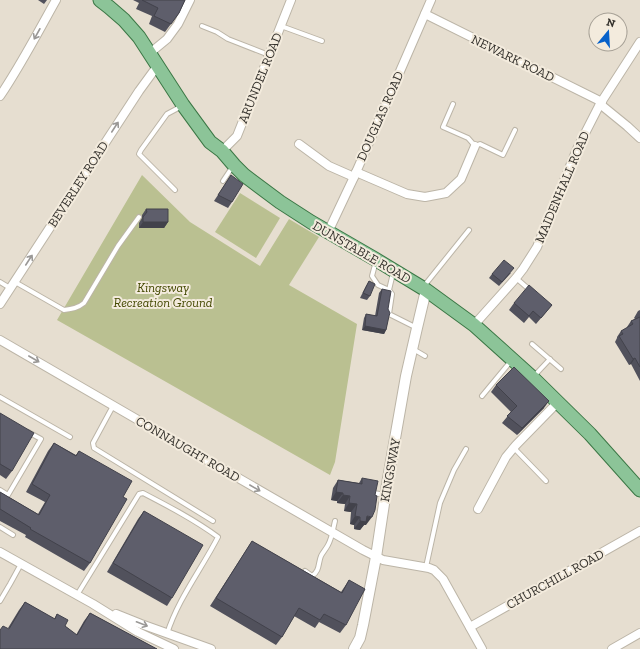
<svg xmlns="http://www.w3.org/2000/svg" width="640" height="649" font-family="'Zilla Slab',serif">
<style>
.green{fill:#bac091}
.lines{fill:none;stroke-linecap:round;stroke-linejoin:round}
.service-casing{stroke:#bcb5a7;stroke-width:6}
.minor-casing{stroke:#bcb5a7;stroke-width:10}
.tertiary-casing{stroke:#bcb5a7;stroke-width:12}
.primary-casing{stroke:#3b7745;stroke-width:15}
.service{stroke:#fff;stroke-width:4}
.minor{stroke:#fff;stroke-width:8}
.tertiary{stroke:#fff;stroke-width:10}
.primary{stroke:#8cc498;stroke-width:13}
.wall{fill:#51515c}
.shaded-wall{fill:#42424b}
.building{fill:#5e5e6b;stroke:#42424b}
.oneway{stroke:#9a9896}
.labels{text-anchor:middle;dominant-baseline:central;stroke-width:4;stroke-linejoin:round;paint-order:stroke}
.street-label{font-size:13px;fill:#34312c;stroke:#f3ebdd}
.park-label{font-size:13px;font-style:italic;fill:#434800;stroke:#f3ebdd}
</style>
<rect width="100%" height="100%" fill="#e6ded0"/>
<g class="green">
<path d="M142,175L190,222L260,266L289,219L319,237L289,285L357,324L335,462L330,475L57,320Z"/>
<path d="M240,193L280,218L256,258L215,232Z"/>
</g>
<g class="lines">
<g class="service-casing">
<g id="service">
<path d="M202,26L217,32L228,39L269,55"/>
<path d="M281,26L322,41"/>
<path d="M453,104L443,127L468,138L475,146L480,144L503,155L515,130"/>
<path d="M223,181L233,166"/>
<path d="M175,190L139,154L141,150L167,114L182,106"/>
<path d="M376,261L372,276L378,285L389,290"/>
<path d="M393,273L389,290L392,294L389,314L417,328"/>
<path d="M516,278L531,291"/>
<path d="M0,282L10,288"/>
<path d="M15,282L64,310C72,309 78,308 84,303L118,246L139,217"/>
<path d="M424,286L469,230"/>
<path d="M532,344L561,369"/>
<path d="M413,349L425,356"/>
<path d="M534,376L550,359"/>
<path d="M482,396L511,361"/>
<path d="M0,397L70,437"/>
<path d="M113,406L93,443L94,448L213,521"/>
<path d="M514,448L546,481"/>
<path d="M0,490L8,495L41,439L28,432"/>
<path d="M374,493L385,495"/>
<path d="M0,527L13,535"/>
<path d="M426,567L440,503L454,470L466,449"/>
<path d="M305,571L312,576C320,571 318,563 321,556C323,552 326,549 328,545C332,538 333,529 335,521"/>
<path d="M77,595L139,494L143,493C168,506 195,520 218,537C201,570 178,599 167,634"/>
<path d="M0,601L10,584L21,564"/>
</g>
</g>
<g class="minor-casing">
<g id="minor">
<path d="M425,14L602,102"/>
<path d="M150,53L167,39L178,24L190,0"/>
<path d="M0,96C21,65 38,32 56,0"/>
<path d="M600,104L627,126L640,138"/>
<path d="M299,144L329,166L354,177"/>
<path d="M222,151L237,136L291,0"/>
<path d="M356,172L407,194L425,197L446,193L461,179L475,146"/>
<path d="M328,232L354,177L431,0"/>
<path d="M0,304L139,91L158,65"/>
<path d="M474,325L516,278L523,269L537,247L577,149L600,104L640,42"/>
<path d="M0,340L214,464L363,550L383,560L429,568L434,570L443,579L482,649"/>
<path d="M478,509L506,457L516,445L558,402"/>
<path d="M0,552L93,604L138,632L174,649"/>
<path d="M116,614L141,624L211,649"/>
<path d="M470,627L640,531"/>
<path d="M612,649L640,633"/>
</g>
</g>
<g class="tertiary-casing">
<path id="tertiary" d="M354,649L360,638L363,625L376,557L387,484L406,376L417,328L426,290"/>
</g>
<g class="primary-casing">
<path id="primary" d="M100,0L109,7L124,20L139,37L183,105L210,142L222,151L234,165L244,175L280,202L311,222L375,259L426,290L474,325L533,378L590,434L640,490"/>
</g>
<use href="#service" class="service"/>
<use href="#minor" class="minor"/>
<use href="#tertiary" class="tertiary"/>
<use href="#primary" class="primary"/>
</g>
<g class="wall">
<path d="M38,0H47L44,4Z"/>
<path d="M133,0H185L179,13L165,32L149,24L152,16L136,9L139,3Z"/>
<path d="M231,175L232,202L228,208L214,201Z"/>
<path d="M146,209L168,222L164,228H139V223L142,218V215Z"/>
<path d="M511,273L499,286L489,278L492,274Z"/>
<path d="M369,281L370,296L367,300L360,298L366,286Z"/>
<path d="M382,289L388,309V318L386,330L384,334L362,330L364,318L366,314L375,316L379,293Z"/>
<path d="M514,303L552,305L547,311L536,324L529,317L524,323L509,310Z"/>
<path d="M640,310V381L631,364L629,365L615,342L617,338V337L621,331L627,328V327L631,321L635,319L634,318L638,311Z"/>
<path d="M496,385L544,408L517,435L502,423L511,412L491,392Z"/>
<path d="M0,413L12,471L6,479L0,475Z"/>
<path d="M54,443L76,455L79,451L123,497L90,563L84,571L25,537L26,535L0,521V492L38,514L45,502L26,492L48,451Z"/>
<path d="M362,478L366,525H364L360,530L354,529V525L350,524L351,512L344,511L345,504L337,503V501L331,500L333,488L338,480L359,483Z"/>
<path d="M144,511L172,598L167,606L107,572L138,519Z"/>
<path d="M252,541L341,592L349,580L346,625L340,633L319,622L315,628L294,616L282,637L276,645L210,606Z"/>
<path d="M25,602L54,619L57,614L65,626L76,635L84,621L90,613L157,649L8,628L19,610Z"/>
</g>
<g class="shaded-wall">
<path d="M143,222H168L164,228H139Z"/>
<path d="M365,326L386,330L384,334L362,330Z"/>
<path d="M635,358L631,364L629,365L633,359Z"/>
<path d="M549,401L544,408L517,435L522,428Z"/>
<path d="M336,492L343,493L337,501L331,500Z"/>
<path d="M343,495L350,496L345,504L337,503Z"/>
<path d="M349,503L357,504L351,512L344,511Z"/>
<path d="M355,516L360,517L354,525L350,524Z"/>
<path d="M367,516L372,517L366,525H364L360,530L354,529L360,521Z"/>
</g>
<g class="building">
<path d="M142,0H185L179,13L171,24L154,16L158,8Z"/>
<path d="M231,175L243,184L232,202L218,195Z"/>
<path d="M146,209H168V222H143V217L147,212Z"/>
<path d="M504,260L514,268L502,282L492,274Z"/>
<path d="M369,281L375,284L370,296L363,293Z"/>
<path d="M529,285L552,305L541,318L533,311L529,316L514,303Z"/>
<path d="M382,289L391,291L388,309L390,313L389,316L386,330L365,326L366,314L377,316Z"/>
<path d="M640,317V367L635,358L633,359L619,336L623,334L621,331L633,324L631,321Z"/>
<path d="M514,367L549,401L522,428L507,416L517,406L496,385Z"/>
<path d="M0,413L34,433L12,471L0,464Z"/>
<path d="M54,443L76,456L79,451L132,481L123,497L127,499L90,563L30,529L31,528L0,509V492L39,515L50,495L32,484Z"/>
<path d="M362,478L378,481L375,495L377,496L375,510L372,517L367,516L366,522L360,521V517L355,516L357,504L349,503L350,496L343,495V493L336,492L338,480L362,484Z"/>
<path d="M144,511L203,545L172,598L113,563Z"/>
<path d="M252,541L342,593L349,580L365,589L346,625L324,614L320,620L299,608L282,637L216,598Z"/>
<path d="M25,602L55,619L57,614L68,620L65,626L77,635L90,613L157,649H0V630L3,626L9,629Z"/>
</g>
<defs><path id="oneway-shaft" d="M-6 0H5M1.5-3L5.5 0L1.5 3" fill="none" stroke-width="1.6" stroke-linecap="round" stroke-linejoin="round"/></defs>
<g class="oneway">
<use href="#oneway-shaft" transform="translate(37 34) rotate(119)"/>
<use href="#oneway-shaft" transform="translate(115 127) rotate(-57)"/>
<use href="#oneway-shaft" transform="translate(29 260) rotate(-57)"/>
<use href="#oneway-shaft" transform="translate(34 359) rotate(30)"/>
<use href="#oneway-shaft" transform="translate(255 488) rotate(30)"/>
<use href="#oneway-shaft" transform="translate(142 624) rotate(21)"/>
</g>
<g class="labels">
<g class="street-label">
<text transform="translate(513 58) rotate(26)">NEWARK ROAD</text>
<text transform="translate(260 78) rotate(-68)">ARUNDEL ROAD</text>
<text transform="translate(380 116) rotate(-66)">DOUGLAS ROAD</text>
<text transform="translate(78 184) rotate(-57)">BEVERLEY ROAD</text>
<text transform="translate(562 187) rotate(-67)">MAIDENHALL ROAD</text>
<text transform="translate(362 252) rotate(30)">DUNSTABLE ROAD</text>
<text transform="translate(188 449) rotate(30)">CONNAUGHT ROAD</text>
<text transform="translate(390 470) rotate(-80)">KINGSWAY</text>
<text transform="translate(555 579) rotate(-29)">CHURCHILL ROAD</text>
</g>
<g class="park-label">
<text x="163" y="287">Kingsway<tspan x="163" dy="15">Recreation Ground</tspan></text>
</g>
</g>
<g transform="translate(608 32) rotate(18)"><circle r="19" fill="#f3ebdd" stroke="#a7a196"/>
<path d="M0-3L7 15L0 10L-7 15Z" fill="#0661ca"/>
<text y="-6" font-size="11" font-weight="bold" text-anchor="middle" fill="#34312c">N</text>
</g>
</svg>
